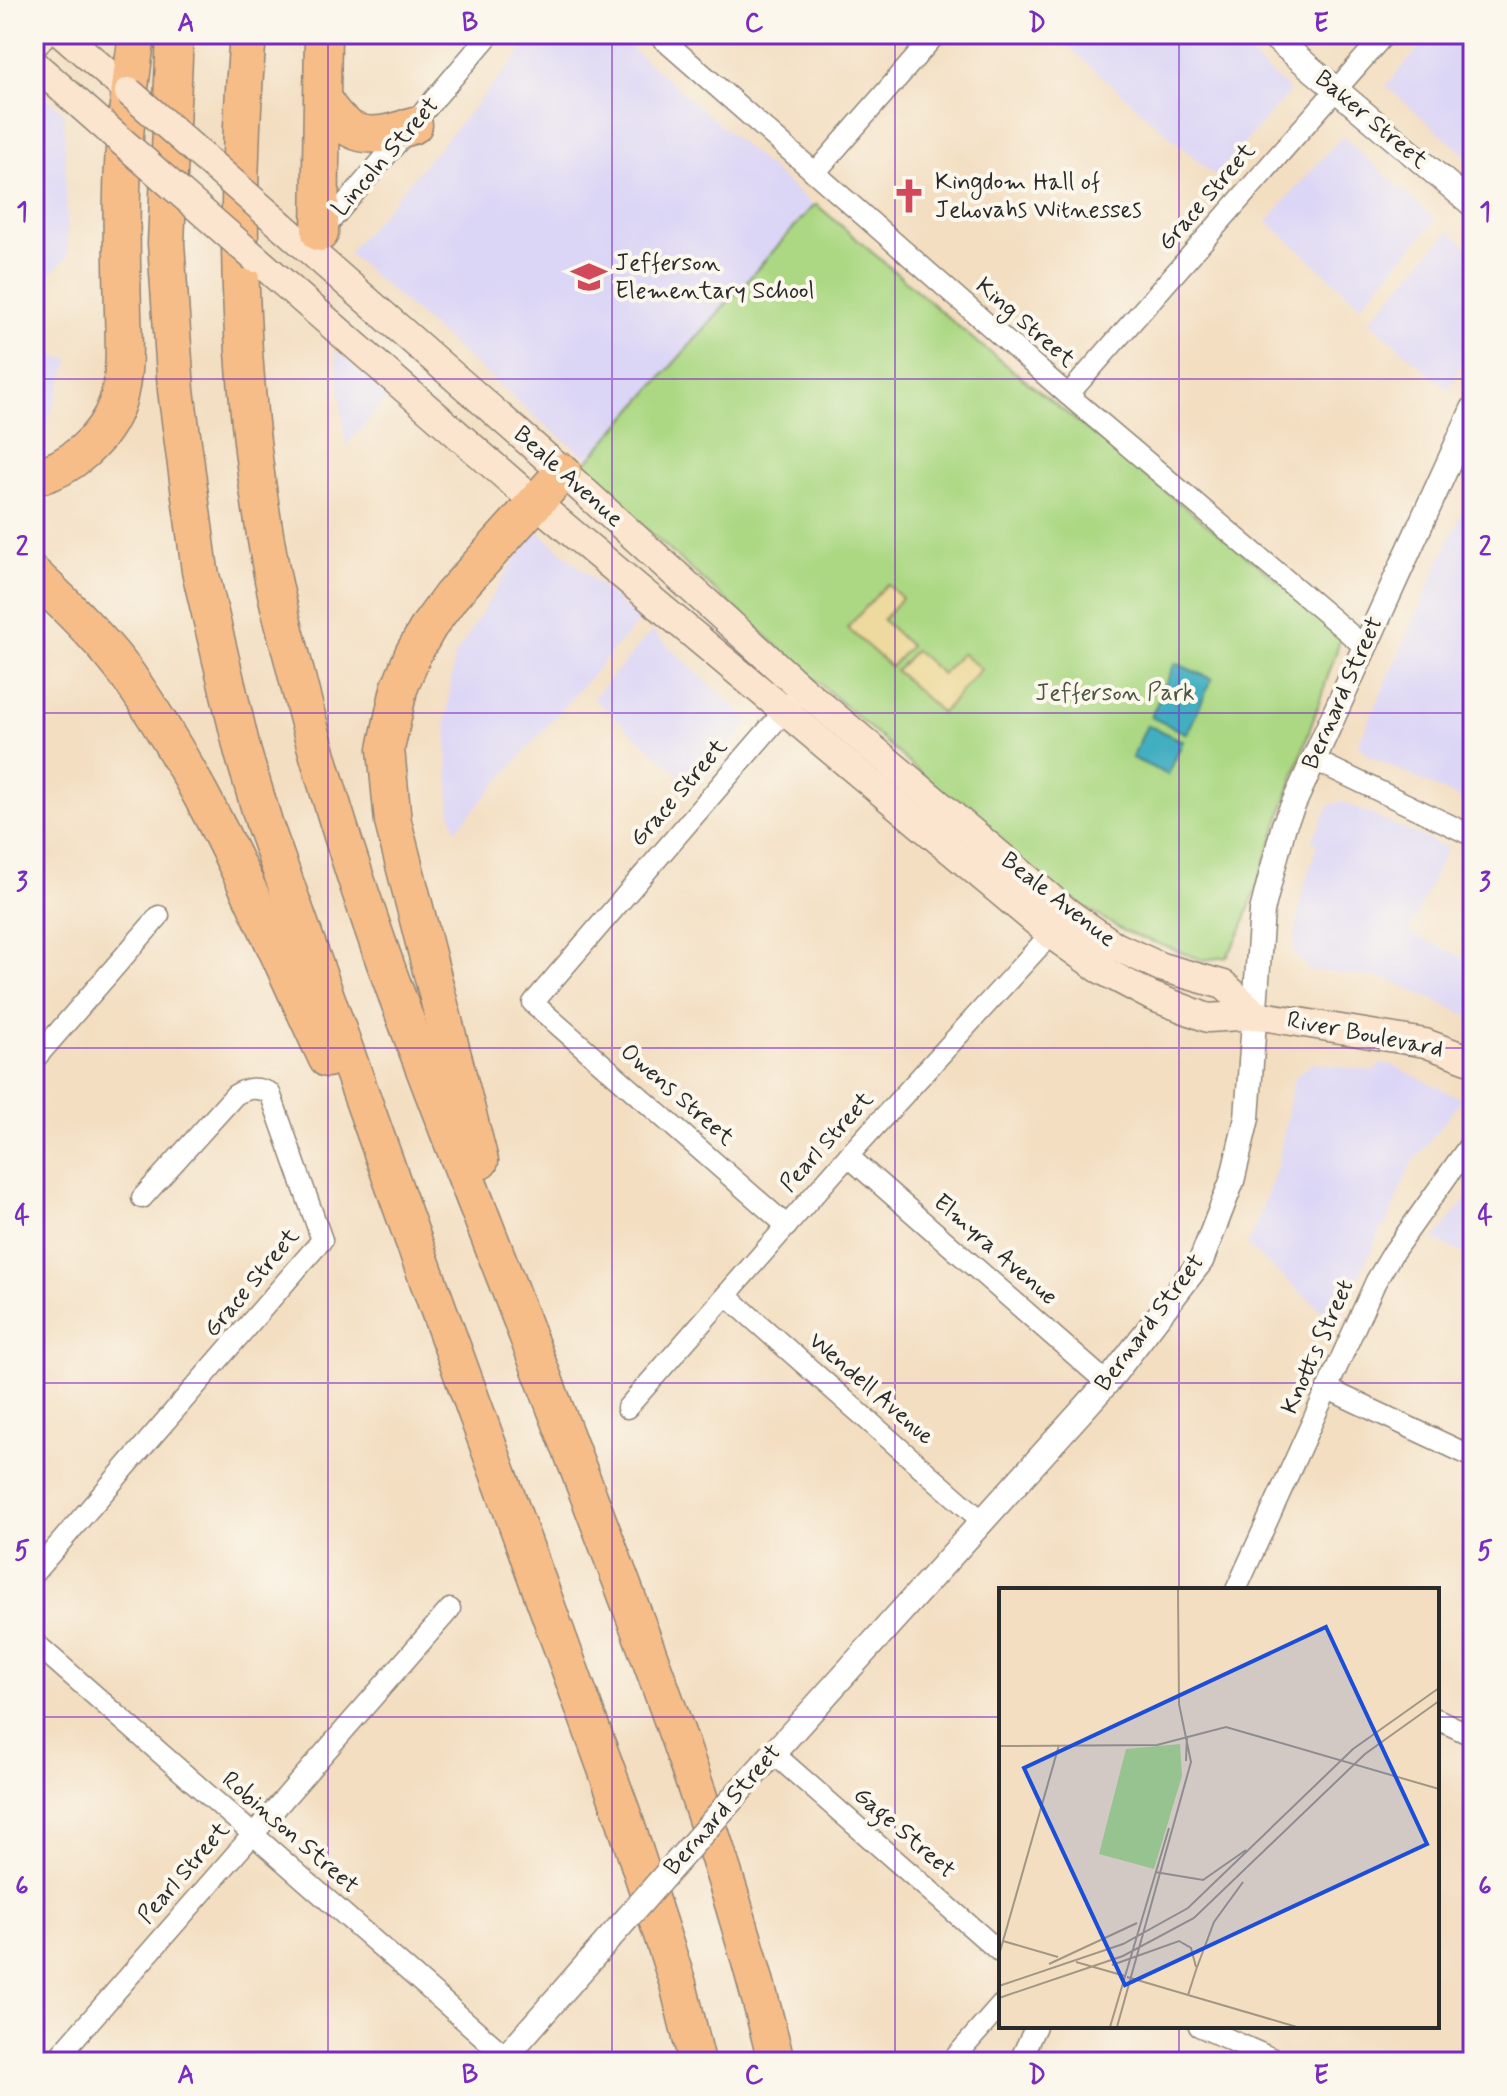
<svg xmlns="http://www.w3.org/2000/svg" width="1507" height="2096" font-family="Mynerve,sans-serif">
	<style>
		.built { fill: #dcd6f6 }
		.green { fill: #acd883; stroke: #6c8257; stroke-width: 2 }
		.sand { fill: #eeda9e; stroke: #8c8264; stroke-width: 2 }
		.water { fill: #43afc1; stroke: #376d76; stroke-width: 2 }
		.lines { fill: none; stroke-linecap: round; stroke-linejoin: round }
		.minor-casing { stroke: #8f8476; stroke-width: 23 }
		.tertiary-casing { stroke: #8f8476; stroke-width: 27 }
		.secondary-casing { stroke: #8f8476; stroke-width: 31 }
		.motorway-casing { stroke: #8f8476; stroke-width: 39 }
		.minor { stroke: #fff; stroke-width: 20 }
		.tertiary { stroke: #fff; stroke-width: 24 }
		.secondary { stroke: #fce5cf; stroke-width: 28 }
		.motorway { stroke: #f7bd88; stroke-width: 36 }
		.tertiary-bridge-casing { stroke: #8f8476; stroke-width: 27; stroke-linecap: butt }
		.secondary-bridge-casing { stroke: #8f8476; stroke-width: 31; stroke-linecap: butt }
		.tertiary-bridge { stroke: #fff; stroke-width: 24 }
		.secondary-bridge { stroke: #fce5cf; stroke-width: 28 }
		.grid { fill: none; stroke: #7b2cbf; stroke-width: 2; stroke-opacity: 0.55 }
		.labels { text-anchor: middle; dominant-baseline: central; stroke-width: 8; stroke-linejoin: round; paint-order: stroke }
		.street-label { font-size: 24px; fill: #2b2b2b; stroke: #fbf7ec }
		.poi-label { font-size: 24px; fill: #2b2b2b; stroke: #fbf7ec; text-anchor: start }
		.park-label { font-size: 24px; fill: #4b5641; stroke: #fbf7ec }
		.inset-road { fill: none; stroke: #a39685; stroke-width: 2 }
		.view { fill: #1d4ed8; fill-opacity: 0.15; stroke: #1d4ed8; stroke-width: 4 }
		.inset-edge { fill: none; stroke: #2b2b2b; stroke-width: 4 }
		.neatline { fill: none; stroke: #7b2cbf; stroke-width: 3 }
		.grid-label { font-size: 26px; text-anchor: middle; font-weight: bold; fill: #7b2cbf }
	</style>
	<rect width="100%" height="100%" fill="#fbf7ec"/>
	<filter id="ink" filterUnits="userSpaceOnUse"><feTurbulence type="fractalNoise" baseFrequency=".0125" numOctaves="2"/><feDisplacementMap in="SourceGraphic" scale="16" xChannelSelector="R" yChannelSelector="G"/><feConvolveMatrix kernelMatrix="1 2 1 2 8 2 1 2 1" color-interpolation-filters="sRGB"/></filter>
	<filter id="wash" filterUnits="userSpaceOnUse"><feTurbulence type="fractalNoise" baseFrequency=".006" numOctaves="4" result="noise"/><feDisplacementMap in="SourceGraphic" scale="32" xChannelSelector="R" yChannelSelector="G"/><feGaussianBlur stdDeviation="1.8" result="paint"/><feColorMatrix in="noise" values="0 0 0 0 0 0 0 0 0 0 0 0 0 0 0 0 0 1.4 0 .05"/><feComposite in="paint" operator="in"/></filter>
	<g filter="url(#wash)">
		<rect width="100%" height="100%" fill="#f3dec1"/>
		<g class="built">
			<path d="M537 34H615L815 207 594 463 540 421 348 253Z"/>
			<path d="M1054 34H1226L1290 91 1215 176Z"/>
			<path d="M1431 34H1473V162L1386 86Z"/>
			<path d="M39 91 64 113 68 257 34 290V97Z"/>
			<path d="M1342 136 1436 220 1361 305 1267 221Z"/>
			<path d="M1449 231 1473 252V338L1449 391 1369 321Z"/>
			<path d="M335 349 389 397 346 446 335 350Z"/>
			<path d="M34 353 70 359 47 424 34 425Z"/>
			<path d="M1473 488V773L1461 799 1369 756 1361 748 1359 742Z"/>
			<path d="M534 528 640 620 456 830 451 813 446 723 454 658Z"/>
			<path d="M652 631 751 722 694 787 593 698Z"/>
			<path d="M1340 801 1447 848 1409 932 1473 962V1018L1388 979 1308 970 1293 952 1301 897 1317 844 1312 841 1329 806Z"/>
			<path d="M1312 1063 1374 1071 1382 1063 1394 1066 1462 1099 1409 1168 1386 1226 1383 1225 1337 1324 1248 1246 1278 1165 1294 1078Z"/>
			<path d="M1473 1190V1258L1434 1240Z"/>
		</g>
		<path class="green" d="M817 205 973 339 1343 632 1242 929 1227 957 1202 960 1124 931 1043 882 585 475 589 470 584 465 813 206Z"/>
		<g class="sand">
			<path d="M887 584 902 598 883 620 910 646 891 667 847 628Z"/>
			<path d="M915 650 942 674 962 653 981 669 942 713 896 671Z"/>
		</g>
		<g class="water">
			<path d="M1175 663 1212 679 1187 734 1151 717Z"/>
			<path d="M1147 725 1183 741 1168 775 1132 758Z"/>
		</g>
	</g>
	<g filter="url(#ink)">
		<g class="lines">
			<g class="minor-casing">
				<g id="minor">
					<path d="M657 34 1068 395 1364 646"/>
					<path d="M815 173 936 34"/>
					<path d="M321 232 490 34"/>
					<path d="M1068 395 1385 34"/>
					<path d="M1312 759 1473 836"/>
					<path d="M34 1060 159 916"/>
					<path d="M848 1156 1107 1383"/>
					<path d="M787 1226 533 1003 792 702"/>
					<path d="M726 1295 982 1521"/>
					<path d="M1328 1389 1473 1457"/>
					<path d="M627 1408 848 1156 1058 926"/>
					<path d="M34 1573 322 1240 270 1093C256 1086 247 1088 235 1095L142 1198"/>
					<path d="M1236 1590 1376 1281 1394 1251 1473 1140"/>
					<path d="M34 1642 512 2062"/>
					<path d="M1437 1719 1473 1736"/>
					<path d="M773 1753 1001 1953"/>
					<path d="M1199 2026 1280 2062"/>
					<path d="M54 2062 450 1609"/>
					<path d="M951 2062 1001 2005"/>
					<path d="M1019 2062 1036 2026"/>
				</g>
			</g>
			<g class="tertiary-casing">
				<g id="tertiary">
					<path d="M1270 34 1473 205"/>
					<path d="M742 1788 1107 1383 1201 1261 1232 1181 1247 1118 1262 911 1284 825 1473 409"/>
					<path d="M501 2062 608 1940"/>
				</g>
			</g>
			<g class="secondary-casing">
				<g id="secondary">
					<path d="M63 34 129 92"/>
					<path d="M34 44 42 34"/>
					<path d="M34 64 101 123"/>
					<path d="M282 226 563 472 802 689 1067 912 1115 946 1161 967 1224 985 1256 1015"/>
					<path d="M255 258 535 502 1052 935 1100 969 1151 996 1208 1018 1256 1015 1425 1043 1473 1061"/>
				</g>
			</g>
			<g class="motorway-casing">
				<g id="motorway">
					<path d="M175 34 166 243 176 390 200 571 243 753 265 826 415 1245 624 1818 678 1984 697 2062"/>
					<path d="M248 34C233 210 238 389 270 563 275 595 284 626 292 657 336 840 402 1015 471 1190 519 1312 565 1435 612 1557 675 1723 735 1889 776 2062"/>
					<path d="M323 99C347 140 372 141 414 125"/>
					<path d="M320 233 323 34"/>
					<path d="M34 477C70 470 105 438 117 403 126 374 124 343 123 313 122 273 121 232 122 191 123 139 130 86 137 34"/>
					<path d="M34 575C65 604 104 642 129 677 211 794 266 930 327 1059"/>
					<path d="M480 1161 393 822 386 749 399 689 413 654 429 626 451 596 563 472"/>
				</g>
			</g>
			<use href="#minor" class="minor"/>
			<use href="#tertiary" class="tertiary"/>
			<use href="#secondary" class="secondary"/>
			<use href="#motorway" class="motorway"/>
			<g class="tertiary-bridge-casing">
				<path id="tertiary-bridge" d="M608 1940 742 1788"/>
			</g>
			<g class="secondary-bridge-casing">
				<g id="secondary-bridge">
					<path d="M129 92 282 226"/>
					<path d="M101 123 255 258"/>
				</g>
			</g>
			<use href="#tertiary-bridge" class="tertiary-bridge"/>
			<use href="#secondary-bridge" class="secondary-bridge"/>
		</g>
	</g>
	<path class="grid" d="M328 34V2062M612 34V2062M895 34V2062M1179 34V1590M34 379H1473M34 713H1473M34 1048H1473M34 1383H1473M34 1717H1001M1437 1717H1473M1179 2026V2062"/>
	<defs>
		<g id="church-bare" transform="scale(2.76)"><path d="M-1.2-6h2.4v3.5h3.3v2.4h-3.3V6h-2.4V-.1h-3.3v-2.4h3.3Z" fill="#d1495b" stroke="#fbf7ec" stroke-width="2.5" paint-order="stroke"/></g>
		<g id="school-bare" transform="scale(2.76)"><path d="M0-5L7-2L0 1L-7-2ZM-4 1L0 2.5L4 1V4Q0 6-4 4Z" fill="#d1495b" stroke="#fbf7ec" stroke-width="2.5" paint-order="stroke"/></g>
	</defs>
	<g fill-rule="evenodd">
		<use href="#church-bare" x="909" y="196"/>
		<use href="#school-bare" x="589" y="277"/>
	</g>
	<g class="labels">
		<g class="street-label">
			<text transform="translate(1371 120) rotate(40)">Baker Street</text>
			<text transform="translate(386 157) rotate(-49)">Lincoln Street</text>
			<text transform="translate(1207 197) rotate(-49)">Grace Street</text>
			<text transform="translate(1025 323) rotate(41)">King Street</text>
			<text transform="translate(568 477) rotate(42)">Beale Avenue</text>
			<text transform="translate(1343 693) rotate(-66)">Bernard Street</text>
			<text transform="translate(679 793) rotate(-49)">Grace Street</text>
			<text transform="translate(1058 900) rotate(38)">Beale Avenue</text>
			<text transform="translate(1365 1035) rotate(11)">River Boulevard</text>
			<text transform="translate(677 1095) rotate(41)">Owens Street</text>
			<text transform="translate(827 1142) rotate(-48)">Pearl Street</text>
			<text transform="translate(995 1250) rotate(41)">Elmyra Avenue</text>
			<text transform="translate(252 1283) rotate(-50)">Grace Street</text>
			<text transform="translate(1150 1323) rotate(-53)">Bernard Street</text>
			<text transform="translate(1318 1347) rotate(-66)">Knotts Street</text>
			<text transform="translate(871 1389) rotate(41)">Wendell Avenue</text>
			<text transform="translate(723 1810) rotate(-49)">Bernard Street</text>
			<text transform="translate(290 1833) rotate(41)">Robinson Street</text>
			<text transform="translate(904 1833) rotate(41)">Gage Street</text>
			<text transform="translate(184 1873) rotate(-49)">Pearl Street</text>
		</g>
		<g class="poi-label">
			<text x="935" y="182">Kingdom Hall of<tspan x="935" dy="28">Jehovahs Witnesses</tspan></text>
			<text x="615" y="263">Jefferson<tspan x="615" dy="28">Elementary School</tspan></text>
		</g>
		<g class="park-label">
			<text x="1115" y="693">Jefferson Park</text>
		</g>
	</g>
	<g transform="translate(999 1588)">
		<rect width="440" height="440" fill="#f3dec1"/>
		<path d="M181 156 183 188 155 281 100 266 127 161Z" fill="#acd883"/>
		<path class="inset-road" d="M0 158 158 157 227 139 440 201M187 173 188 148M156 284 204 292 247 262M4 353 59 369M0 367 60 157M77 374 126 388M50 376 138 335M113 377 180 353 192 360 197 379M197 382 215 334 244 294M128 389 189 407 197 382M0 398 124 356 189 320 354 161 440 100M189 407 298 439M0 410 124 368 195 330 366 166 440 113M111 439 170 240M118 439 192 174 180 116 179 1"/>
		<path class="view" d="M327 39 428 256 126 397 25 180Z"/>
		<rect width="440" height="440" class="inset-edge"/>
	</g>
	<rect width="1507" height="2096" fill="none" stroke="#fbf7ec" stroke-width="88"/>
	<rect x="44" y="44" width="1419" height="2008" class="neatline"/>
	<g class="grid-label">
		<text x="186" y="31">A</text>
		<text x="470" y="31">B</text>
		<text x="754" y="31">C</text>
		<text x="1037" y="31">D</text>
		<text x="1321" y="31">E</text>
		<text x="22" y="220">1</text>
		<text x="1485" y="220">1</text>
		<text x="22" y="555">2</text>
		<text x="1485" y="555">2</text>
		<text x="22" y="890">3</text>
		<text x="1485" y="890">3</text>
		<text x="22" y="1224">4</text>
		<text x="1485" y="1224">4</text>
		<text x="22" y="1559">5</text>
		<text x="1485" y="1559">5</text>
		<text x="22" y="1894">6</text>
		<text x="1485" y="1894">6</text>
		<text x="186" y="2083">A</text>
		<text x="470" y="2083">B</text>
		<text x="754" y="2083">C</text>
		<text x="1037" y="2083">D</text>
		<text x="1321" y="2083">E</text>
	</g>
</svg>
